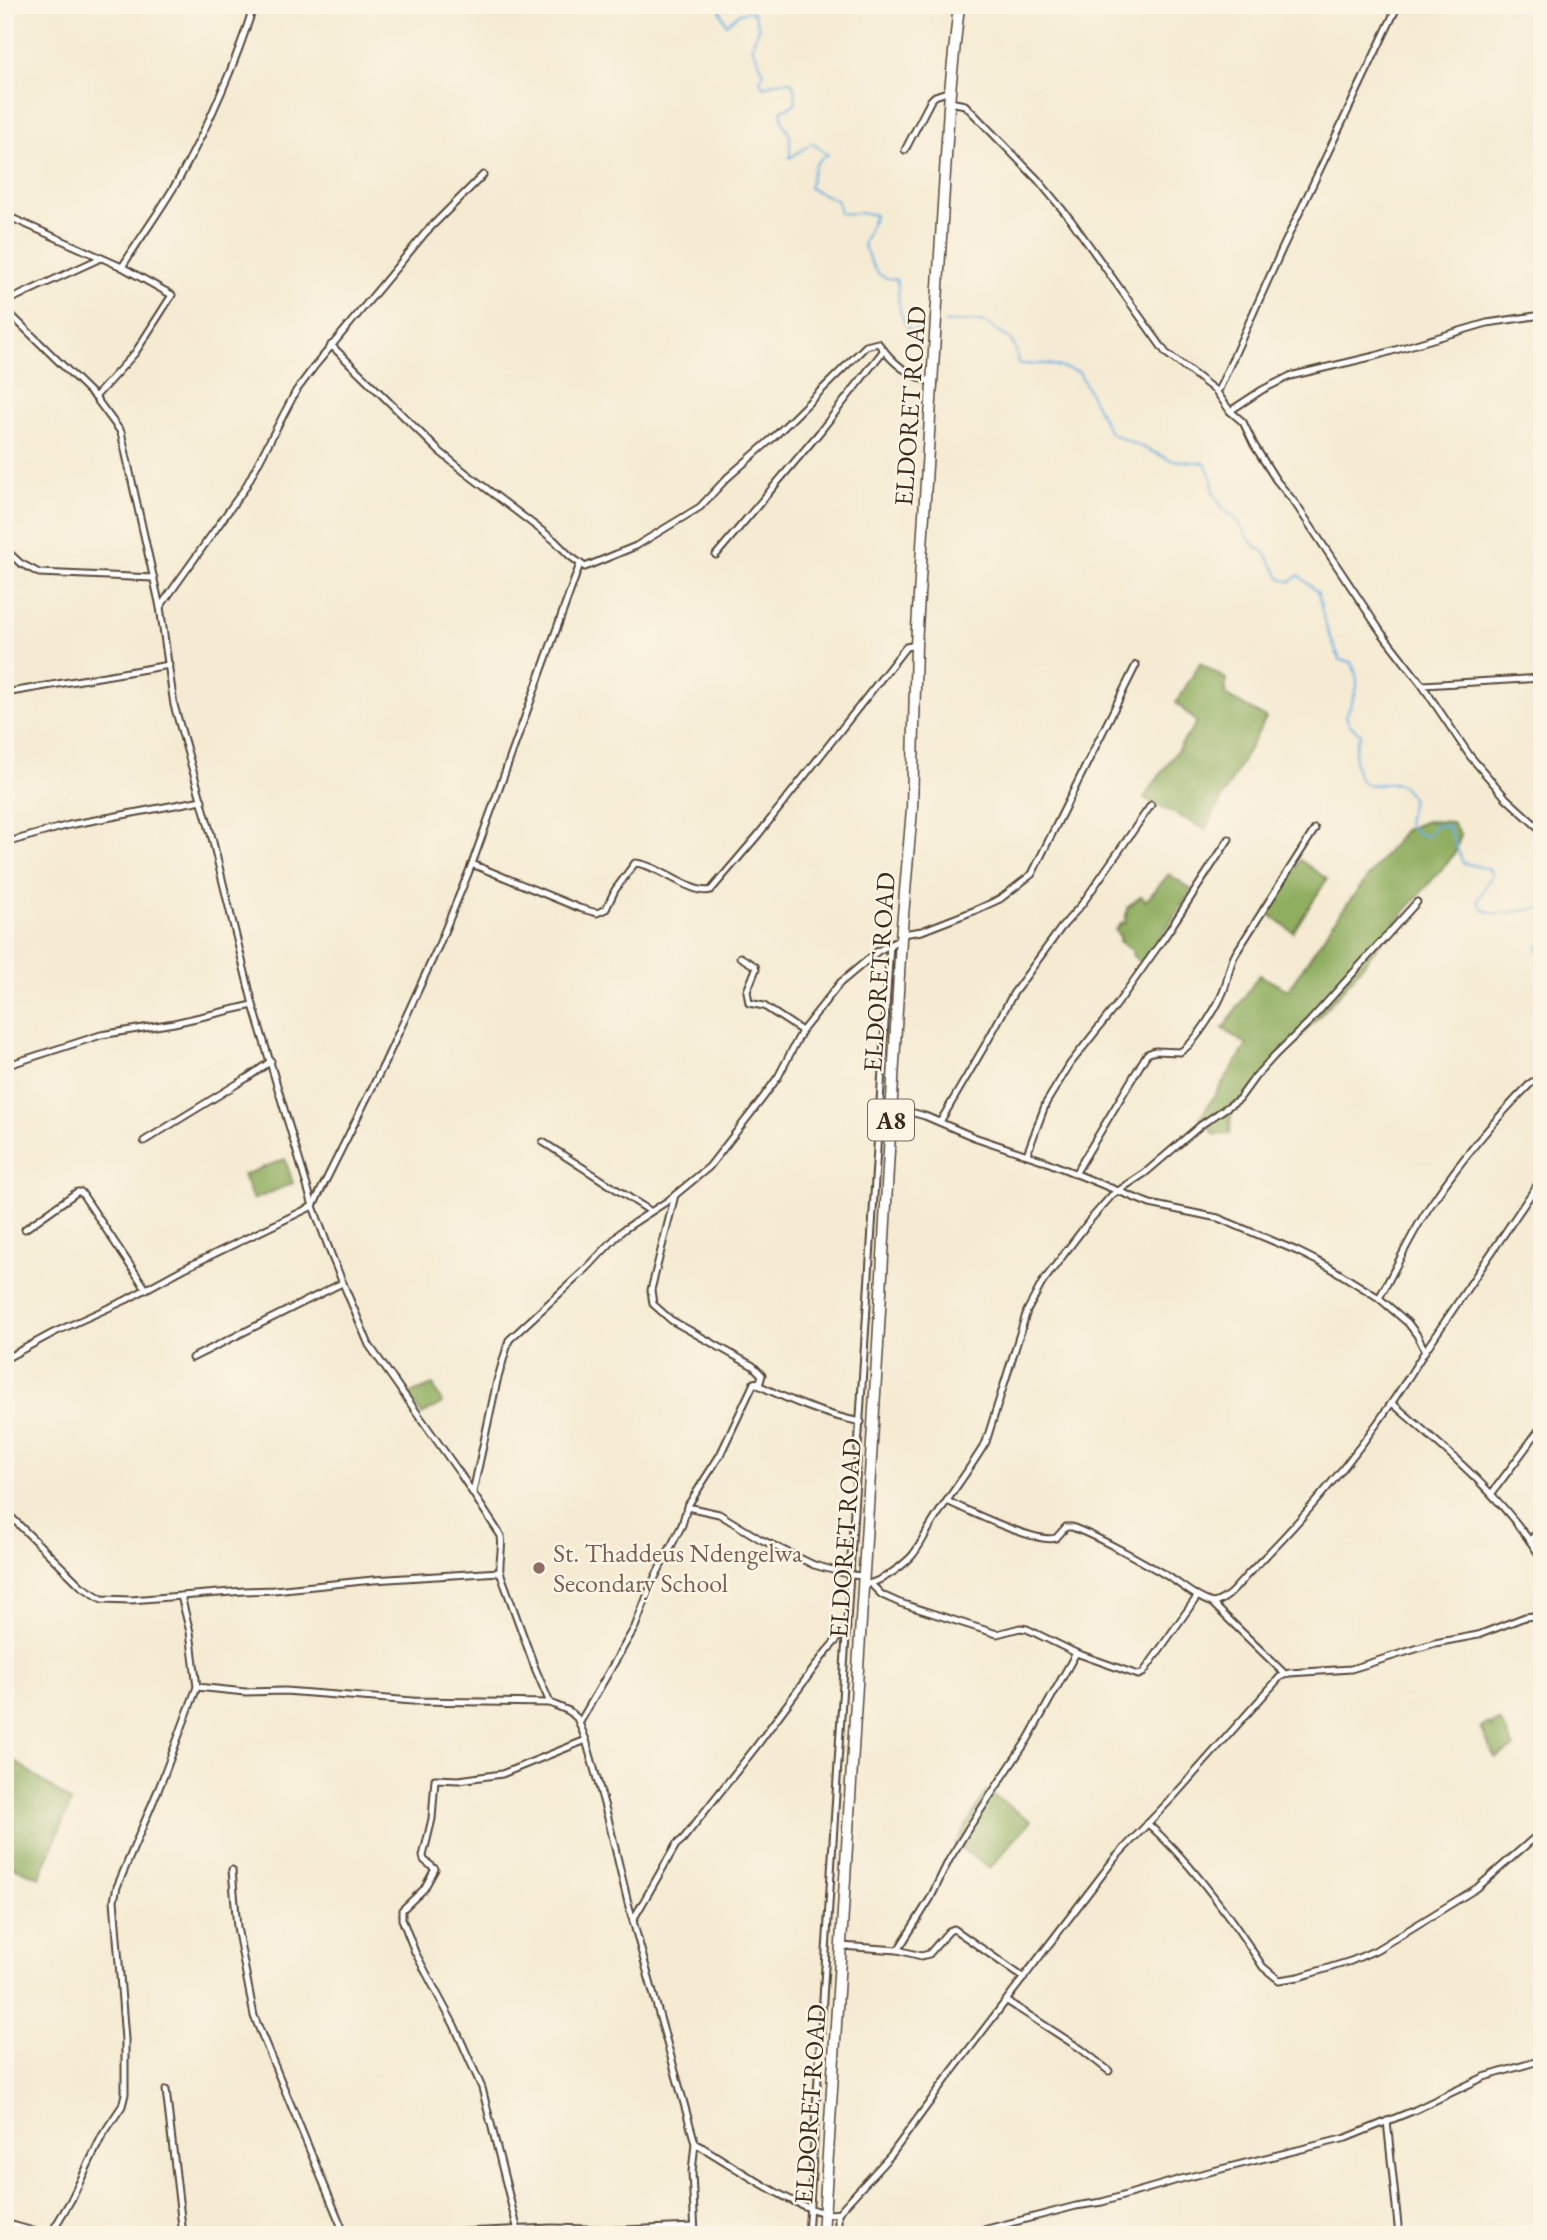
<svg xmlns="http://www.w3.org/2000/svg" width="1547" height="2240" font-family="'EB Garamond',serif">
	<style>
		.forest { fill: #90ae61; stroke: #666c40; stroke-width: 2 }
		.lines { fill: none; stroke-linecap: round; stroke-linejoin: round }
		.stream { stroke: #6eb0e2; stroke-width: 2 }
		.street-casing { stroke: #574739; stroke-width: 9 }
		.highway-casing { stroke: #574739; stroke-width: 13 }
		.street { stroke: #fff; stroke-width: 5 }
		.highway { stroke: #fff; stroke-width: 10 }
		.education-dot { fill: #8d6e63; stroke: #fcf5e5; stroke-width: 2.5 }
		.labels { text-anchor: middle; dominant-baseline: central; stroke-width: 5; stroke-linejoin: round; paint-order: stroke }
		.shield { fill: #fcf5e5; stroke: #75675a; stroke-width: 2 }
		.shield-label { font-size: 24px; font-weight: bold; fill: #3b2a1e }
		.street-label { font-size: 26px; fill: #3b2a1e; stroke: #fcf5e5 }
		.education-label { font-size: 26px; fill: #785e54; stroke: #fcf5e5; text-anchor: start }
	</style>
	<rect width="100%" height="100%" fill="#fcf5e5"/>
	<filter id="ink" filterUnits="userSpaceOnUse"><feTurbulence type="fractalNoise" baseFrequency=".0143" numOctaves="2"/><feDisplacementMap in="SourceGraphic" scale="14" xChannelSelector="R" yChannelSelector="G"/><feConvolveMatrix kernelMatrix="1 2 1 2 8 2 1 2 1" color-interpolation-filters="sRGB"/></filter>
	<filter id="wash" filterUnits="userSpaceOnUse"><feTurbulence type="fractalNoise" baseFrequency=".00686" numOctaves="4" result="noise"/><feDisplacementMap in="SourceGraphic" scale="28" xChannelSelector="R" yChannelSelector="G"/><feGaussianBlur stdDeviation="1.57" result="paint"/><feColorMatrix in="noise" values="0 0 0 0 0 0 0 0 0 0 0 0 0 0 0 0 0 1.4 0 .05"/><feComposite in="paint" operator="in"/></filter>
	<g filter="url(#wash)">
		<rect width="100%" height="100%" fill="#f5ebd3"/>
		<g class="forest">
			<path d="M1200 663 1226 679 1225 695 1266 718 1205 829 1144 798 1197 722 1176 703Z"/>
			<path d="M1426 821 1452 822 1461 835 1454 855 1410 905 1342 991 1231 1113 1230 1134 1215 1135 1200 1118 1247 1045 1223 1029 1259 975 1288 990 1333 923 1404 830Z"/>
			<path d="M1300 860 1327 879 1293 932 1266 912Z"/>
			<path d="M1169 874 1192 890 1148 956 1140 963 1132 955 1133 951 1119 941 1120 937 1115 930 1122 922 1125 924 1127 908 1141 896 1146 901Z"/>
			<path d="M285 1159 293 1183 253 1200 243 1175Z"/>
			<path d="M433 1385 442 1403 422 1415 407 1395Z"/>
			<path d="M1500 1721 1514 1747 1495 1758 1481 1728 1489 1723 1492 1727 1493 1723Z"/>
			<path d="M15 1761 71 1802 40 1877 5 1864V1771Z"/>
			<path d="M987 1791 1031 1821 990 1868 955 1845Z"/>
		</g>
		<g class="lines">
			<g class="stream">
				<path d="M718 5 726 24 740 13 752 11 759 27 752 46 764 72 760 80 763 87 776 82 791 81 795 91 796 103 781 111 783 122 790 136V158L812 143 828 155C812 160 813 174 809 188L837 200 840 213C853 215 862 211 875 215L863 244C871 261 874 280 896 279 900 288 897 295 899 304 900 315 904 323 911 332L929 321"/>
				<path d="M944 323 974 321 986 323 1010 339 1016 349 1018 364H1048L1079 372 1110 433 1171 460 1205 463 1212 479 1214 494 1222 507 1236 519 1252 543 1266 554 1281 579 1291 582 1299 575 1318 593 1325 624 1340 660 1351 662C1363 684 1355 694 1346 716L1349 724 1361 734C1355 743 1354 751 1355 761 1359 802 1385 776 1401 785 1406 788 1409 794 1412 798L1407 824 1418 834 1429 836 1434 825 1448 826 1463 863 1489 869 1492 874 1478 900C1480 904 1480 908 1484 910 1494 917 1530 910 1542 907"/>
				<path d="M1542 944 1537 949 1542 956"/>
			</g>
		</g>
	</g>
	<g filter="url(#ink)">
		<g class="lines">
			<g class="street-casing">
				<g id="street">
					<path d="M950 102 965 105 1038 180 1071 220 1166 353 1216 391 1230 411 1243 422 1254 445 1276 480 1295 503 1381 632 1422 685 1470 756 1506 798 1542 831"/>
					<path d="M905 150 931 100 935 96 950 91"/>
					<path d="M5 215 122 267 172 295 135 353 95 397"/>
					<path d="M122 267C141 237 162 208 180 177 210 122 235 65 254 5"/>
					<path d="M5 302 101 258"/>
					<path d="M5 309 95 397 121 432 160 607 174 705 211 834 253 1005 313 1206 332 1257 369 1345 461 1475 501 1536C503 1548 499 1559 500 1572L373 1580 274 1590 244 1591 131 1600 102 1599 81 1586 5 1511"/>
					<path d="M331 345 439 451 466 473 554 540 570 556 585 567 636 546 700 507 727 478 775 436 866 346 878 343C895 366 907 374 934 383"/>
					<path d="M1216 391 1219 389 1283 247 1398 5"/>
					<path d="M1230 411 1262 390 1290 376 1375 356 1487 323 1542 315"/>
					<path d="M5 549 20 563 39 573 154 578"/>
					<path d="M716 555 819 433 884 350"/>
					<path d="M160 607 245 488 296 391 314 367 426 232 483 175"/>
					<path d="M1423 685 1542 678"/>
					<path d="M5 693 169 665"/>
					<path d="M5 843 69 825 202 800"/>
					<path d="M472 864 579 908 597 913 606 909 615 890 635 863C657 864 693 896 711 890L758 835 906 647 916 645"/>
					<path d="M902 934 922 931 976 910 1000 899 1032 874 1136 665"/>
					<path d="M740 957 755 966 756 969 747 991 749 1003 764 1006 802 1031"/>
					<path d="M5 1066 101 1035 174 1023 253 1005"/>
					<path d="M892 1107 925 1116 974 1137 1042 1160 1150 1204 1218 1218 1297 1251 1329 1267 1379 1298 1408 1323 1417 1335 1425 1351C1376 1432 1319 1503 1252 1570 1240 1581 1229 1601 1212 1603"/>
					<path d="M940 1122 987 1042 1013 994 1061 928 1082 904 1151 805"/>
					<path d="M144 1141 250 1076 271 1061"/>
					<path d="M543 1142 650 1211"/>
					<path d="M1027 1154 1046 1103 1070 1064 1115 1007 1164 938 1229 839"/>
					<path d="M1075 1174 1147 1054 1155 1051 1180 1052C1196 1043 1221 1002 1226 984 1229 972 1230 963 1236 953L1315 829"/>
					<path d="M675 1195 651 1290 653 1304 671 1320 753 1366 762 1375 760 1382 754 1383 720 1455 687 1507"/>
					<path d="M25 1229 77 1192H81L146 1289"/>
					<path d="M1379 1298C1397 1267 1411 1233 1432 1203 1461 1160 1495 1119 1532 1082"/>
					<path d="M1425 1351 1542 1178"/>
					<path d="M192 1358 342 1283"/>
					<path d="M5 1359 53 1333 126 1300 183 1269 313 1206 385 1062 438 947 472 864 580 564"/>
					<path d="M754 1383C791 1401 821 1414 861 1422"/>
					<path d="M1392 1403C1448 1451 1503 1497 1542 1559"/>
					<path d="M473 1492 497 1381 509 1340 586 1269 623 1230 669 1200 709 1167 762 1099 778 1077 802 1031 840 983 878 951 901 939"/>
					<path d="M1492 1493 1542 1426"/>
					<path d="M947 1501C969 1511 1036 1544 1056 1538L1066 1527H1072C1105 1540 1138 1559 1169 1577 1183 1586 1196 1598 1212 1603L1285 1674"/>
					<path d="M1530 1540 1542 1528"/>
					<path d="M500 1572 535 1668 550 1703 569 1711 577 1718 586 1740 608 1818 628 1903 695 2143 692 2172 695 2235"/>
					<path d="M871 1584 882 1595 900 1603 997 1634 1020 1628 1027 1629 1076 1653"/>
					<path d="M863 1585C879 1583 899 1569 910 1558 919 1549 924 1536 931 1525 948 1497 969 1471 986 1442L1027 1311 1042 1283 1090 1220 1112 1195 1145 1173 1201 1125 1239 1099 1255 1077 1275 1055 1309 1022 1417 902"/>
					<path d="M197 1687 245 1692 285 1691 413 1701 550 1703"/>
					<path d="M580 1722 635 1627 652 1583 682 1525 687 1507 719 1514 760 1539 814 1565 851 1575 864 1576"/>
					<path d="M1147 1823C1190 1861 1232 1919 1263 1967L1279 1980 1299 1977 1351 1961 1376 1950 1477 1888 1542 1831"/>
					<path d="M232 1870 237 1927 254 2016 345 2235"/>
					<path d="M633 1920 676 1845 683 1839 755 1748 826 1652 847 1628"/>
					<path d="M841 1946 898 1950 921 1956 929 1954 949 1931 954 1929 1024 1978"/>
					<path d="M898 1950 930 1899 949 1860 968 1829 1028 1739 1076 1653 1138 1675 1143 1673 1197 1597"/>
					<path d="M1007 2001 1081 2049 1109 2071"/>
					<path d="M166 2090 183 2235"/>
					<path d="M1387 2121 1399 2235"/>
					<path d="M695 2143C723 2159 811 2221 838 2213L891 2155 953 2070 1115 1858 1174 1796 1280 1677 1289 1673 1351 1669 1435 1643 1478 1635 1525 1617 1542 1615"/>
					<path d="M5 2223 47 2235"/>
					<path d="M518 2231 482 2088 454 2025 415 1952 402 1919V1910L424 1889 435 1869 424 1860 423 1856 432 1819 435 1779 459 1780 502 1774 586 1740"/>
					<path d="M50 2235 71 2200 102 2136 122 2106 125 2094V2039L114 1900 117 1887 161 1783 197 1687 190 1632 181 1596"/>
					<path d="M398 2235 552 2228 623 2230 694 2227"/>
					<path d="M808 2235 890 944"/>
					<path d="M838 2235V2213"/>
					<path d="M964 2235 1076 2206 1102 2202 1181 2179 1346 2138 1415 2110 1484 2077 1542 2060"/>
				</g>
			</g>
			<g class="highway-casing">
				<path id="highway" d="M823 2235 878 1345 901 939 912 809 916 645 950 91 959 5"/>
			</g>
			<use href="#street" class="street"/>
			<use href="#highway" class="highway"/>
		</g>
	</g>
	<circle class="education-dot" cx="539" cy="1568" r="7"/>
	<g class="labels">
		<rect class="shield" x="868" y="1099.5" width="46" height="41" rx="5"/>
		<g class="shield-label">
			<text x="891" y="1120">A8</text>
		</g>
		<g class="street-label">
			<text transform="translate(910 406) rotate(-86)">ELDORET ROAD</text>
			<text transform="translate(879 972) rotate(-86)">ELDORET ROAD</text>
			<text transform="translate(845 1538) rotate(-86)">ELDORET ROAD</text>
			<text transform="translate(810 2104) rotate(-86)">ELDORET ROAD</text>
		</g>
		<g class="education-label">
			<text x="553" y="1553">St. Thaddeus Ndengelwa<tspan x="553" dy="30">Secondary School</tspan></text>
		</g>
	</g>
	<rect width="1547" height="2240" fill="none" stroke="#fcf5e5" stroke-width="28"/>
</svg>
